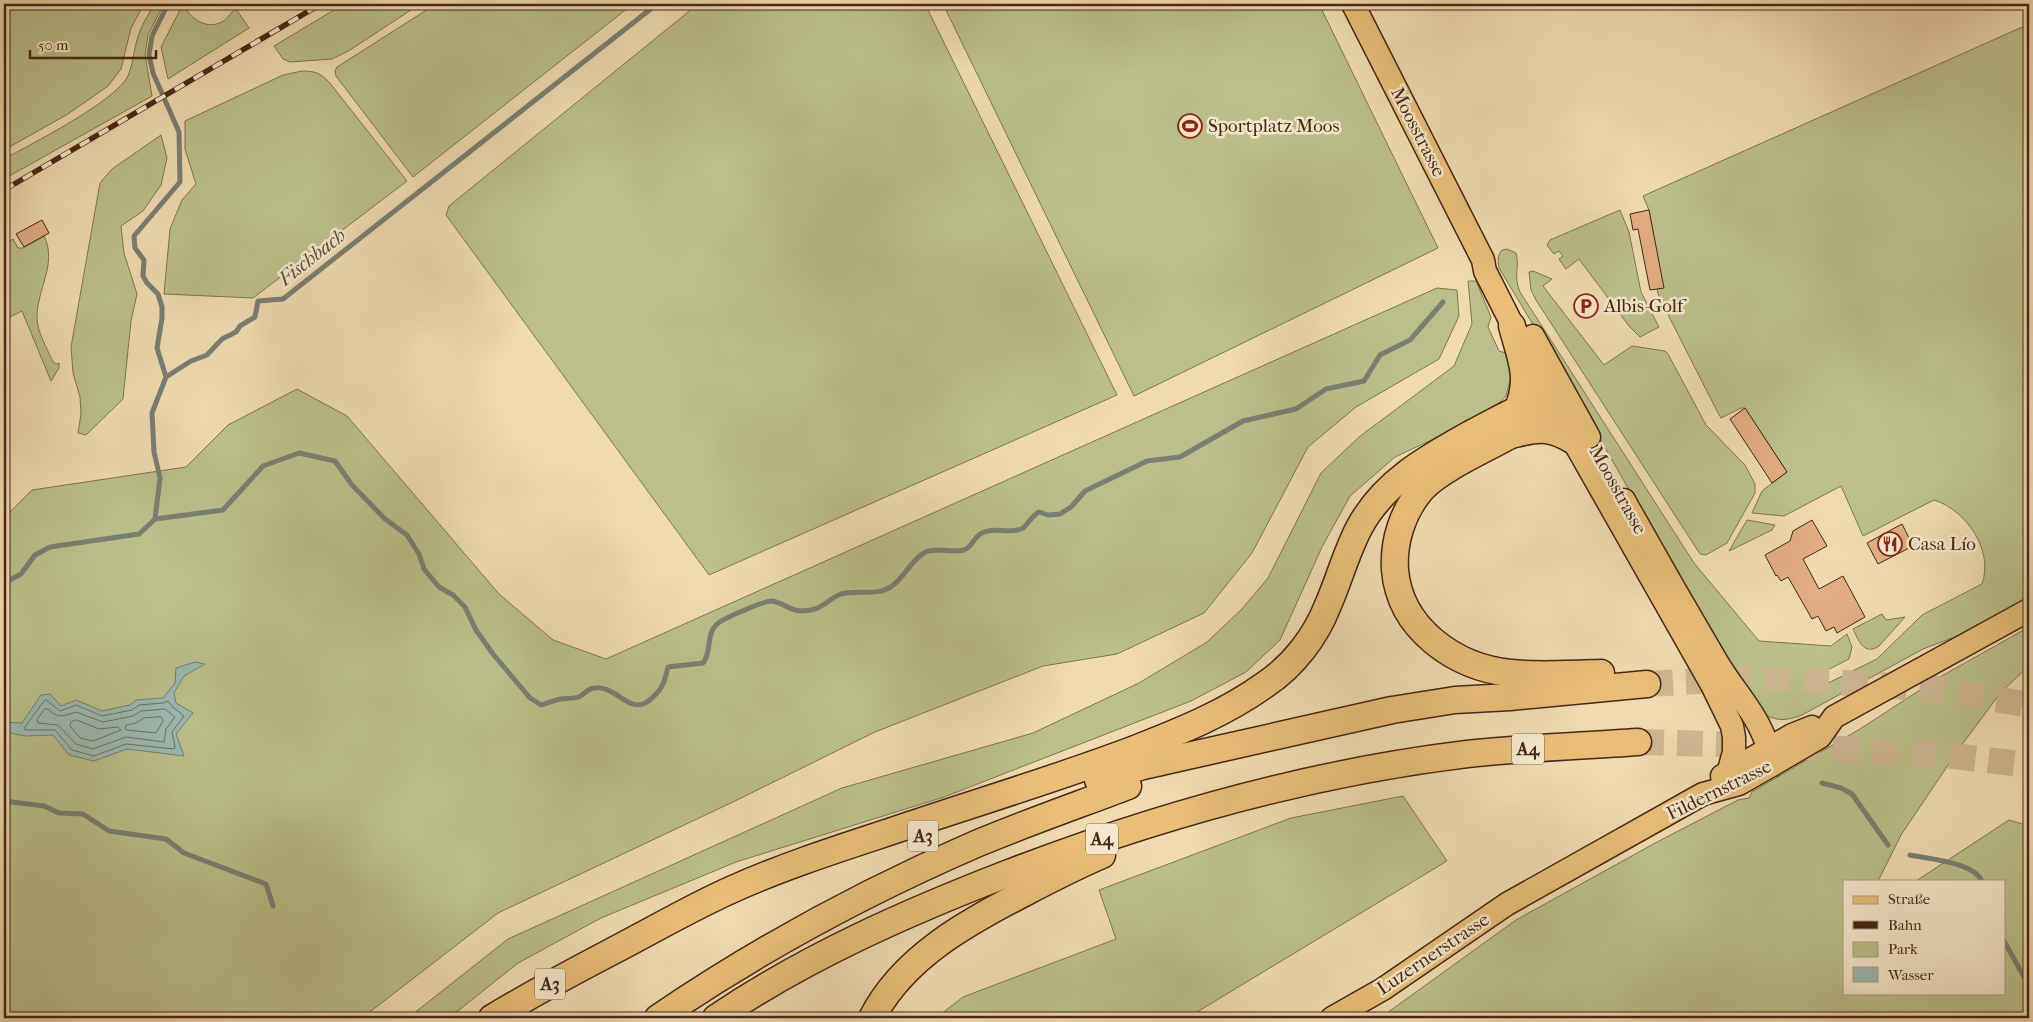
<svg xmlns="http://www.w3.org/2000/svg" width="2033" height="1022" font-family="'IM FELL French Canon',serif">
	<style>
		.green { fill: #bbc08a; stroke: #817350 }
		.water { fill: #9bbab1; stroke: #797f73 }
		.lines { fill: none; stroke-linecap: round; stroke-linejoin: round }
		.shore { stroke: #717064; stroke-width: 1 }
		.stream { stroke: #797f73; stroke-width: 5 }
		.building { fill: #e2ae83; stroke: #472616 }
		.highway-tunnel { stroke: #ceb792; stroke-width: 26; stroke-dasharray: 26 13; stroke-linecap: butt }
		.major-casing { stroke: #472616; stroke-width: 25 }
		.highway-casing { stroke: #472616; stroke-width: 29 }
		.major { stroke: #e8be78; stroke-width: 22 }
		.highway { stroke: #e8be78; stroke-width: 26 }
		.rail-casing { stroke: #472616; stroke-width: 5.5 }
		.rail { stroke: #f5e8cc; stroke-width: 4; stroke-dasharray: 11; stroke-linecap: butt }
		.labels { text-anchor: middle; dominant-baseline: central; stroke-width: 5; stroke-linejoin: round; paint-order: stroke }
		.shield { fill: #f5e8cc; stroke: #7b604d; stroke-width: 1 }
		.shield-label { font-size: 18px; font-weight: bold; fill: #472616 }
		.poi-label { font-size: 19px; fill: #472616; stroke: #f5e8cc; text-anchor: start }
		.street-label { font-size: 19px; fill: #472616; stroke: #f5e8cc }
		.water-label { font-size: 20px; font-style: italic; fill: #5c4b3d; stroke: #f5e8cc }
	</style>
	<rect width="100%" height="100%" fill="#f0dbb1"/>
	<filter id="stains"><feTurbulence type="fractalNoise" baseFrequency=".004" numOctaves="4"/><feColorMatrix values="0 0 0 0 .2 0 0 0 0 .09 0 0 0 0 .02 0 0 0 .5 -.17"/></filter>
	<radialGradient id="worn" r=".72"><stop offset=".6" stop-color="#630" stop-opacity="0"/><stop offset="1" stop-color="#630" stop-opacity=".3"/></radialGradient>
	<g class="green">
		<path d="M5 4H144L131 28 121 69 108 86 68 114 4 150Z"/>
		<path d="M154 4H164L148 35 145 55 152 96 4 179V159C31 144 115 102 128 76 134 62 134 45 140 31 143 22 150 13 154 4Z"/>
		<path d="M183 4C190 19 208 32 225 20 229 16 232 11 236 9L249 28 168 79 161 47Z"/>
		<path d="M344 4H420L350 50 332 59 290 62 283 59 274 46Z"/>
		<path d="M436 4H633L413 177 336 76 335 71 337 67Z"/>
		<path d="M698 4H925L1117 395 709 575 446 215 449 206Z"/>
		<path d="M943 4H1319L1438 248 1134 396Z"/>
		<path d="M2029 24V602L1986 625 1923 649 1802 715C1765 730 1756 705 1737 679L1567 381 1499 268C1498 260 1497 256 1502 250L1507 249 1516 253C1520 267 1513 276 1520 292L1694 563 1759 641 1831 646 1847 634 1852 647 1849 659 1814 677 1818 688 1877 659 1922 615 1982 584C1994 550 1966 510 1934 500L1863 536 1841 486 1784 516 1752 513 1762 491 1787 472 1745 408H1741L1721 418 1717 411 1659 297 1657 289 1663 287 1649 210 1643 196Z"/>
		<path d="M302 71C315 71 320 73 329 82L407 181 253 298 164 294 170 229 182 200 196 184 185 149V121L283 75Z"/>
		<path d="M161 135 167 158 161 185 143 211 121 226 124 253 137 294 131 321 123 399 86 435 78 433 81 414 80 397 73 373 71 347 100 183 112 169Z"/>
		<path d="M1620 210 1629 232 1641 292 1659 327 1640 337 1629 326 1579 259 1566 269 1559 259 1563 256 1559 251 1554 254 1547 245 1550 240Z"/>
		<path d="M44 236C58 264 36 290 37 319 38 334 47 348 53 362L56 364 59 363V368L51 381 22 311 4 320V245L13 239 18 248H23Z"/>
		<path d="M1533 271 1552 279 1543 286 1604 365 1632 346 1665 351 1668 354 1706 425 1745 465 1755 484V493L1727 543 1706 555 1700 554 1536 300 1531 290 1529 272Z"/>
		<path d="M1468 281H1476L1491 317 1488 327 1499 351 1509 354 1511 377 1506 396 1489 413 1395 457 1350 496 1322 547 1280 640 1246 672 1191 701 944 797 736 862 601 918 518 963 449 1018H408L508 939 842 788 1033 733 1139 683 1207 642 1242 609 1268 578 1321 473 1359 437 1454 366 1472 324Z"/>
		<path d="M1437 288 1457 290 1459 316 1439 359 1356 407 1308 447 1252 553 1204 613 1117 654 1043 666 875 732 735 801 498 913 362 1018H4V518L32 490 186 467 228 425 297 389 347 416 499 594 553 640 606 659Z"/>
		<path d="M1747 520 1775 525 1772 530 1729 551Z"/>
		<path d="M1882 614 1886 620 1905 617 1879 646C1864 656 1859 641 1853 629Z"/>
		<path d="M2029 627V666L2001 692 1961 746 1901 835 1878 881H1844V993H2004V881H1916L2009 820 2029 826V1018H1380L1516 920 1657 842 1738 800 1749 798 1752 792 1860 729 1940 677Z"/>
		<path d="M1403 796 1447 861 1187 1018H936L963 997 1116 939 1099 890 1291 818Z"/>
	</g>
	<path class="water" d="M195 662 205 664 184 676 174 693 176 703 193 713 176 734 184 756 127 749 94 761 69 755 53 735 26 736 4 732V722L22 723 41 695 50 694 61 706 76 700 102 711 130 705 136 700 163 698 175 683 176 668Z"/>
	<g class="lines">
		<g class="shore">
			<path d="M46 700 60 711 76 705 102 716 132 710 139 705 163 703 168 701 173 707 184 716 172 732 175 747 174 749 126 744 94 756 72 750 55 730H25V727L44 701Z"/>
			<path d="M45 709H48C58 719 64 716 76 712L103 722 133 716 141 711 165 709 175 717 166 729 164 742 126 737 93 749 76 744 58 725 38 723 37 720Z"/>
			<path d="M161 717 163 721 156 733 127 730 125 728 126 725 136 723 144 718Z"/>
			<path d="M77 720 99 729 118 727 121 730 93 741 80 738 70 726 71 722Z"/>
		</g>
		<g class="stream">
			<path d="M166 377 157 348 162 318V307L158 294 147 283 143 276 144 260 135 248 134 236 180 182 179 132 153 73 149 55 152 36 168 4"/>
			<path d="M155 519 223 510 263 466 299 453 335 461 352 485 385 519 407 535 419 554 424 569 439 587 453 595 465 607 476 630 493 654 530 698 541 705C547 703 553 701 560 699 565 698 573 699 579 697 585 694 588 688 595 688 618 685 631 720 653 697 663 688 665 680 668 667L703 663C712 652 706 635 716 625 721 619 764 601 772 601 786 603 790 614 811 610 823 608 830 598 841 594 858 589 877 597 892 586 905 577 912 558 926 552 938 547 952 553 964 550 972 547 973 539 980 534 992 526 1008 534 1021 529 1027 527 1030 517 1039 512L1048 515 1060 514 1071 507 1085 491 1147 461 1180 457 1243 421 1296 409 1326 389 1364 381 1380 355 1410 340 1443 302"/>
			<path d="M4 583 21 574 35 555 50 547 139 534 155 519 160 478 154 452 152 413 166 377 191 361 207 355 222 339 236 332 240 326 255 317 258 301 283 299 657 4"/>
			<path d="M1822 783 1841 788 1852 794 1888 845"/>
			<path d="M4 801 44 806 59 813 83 814 109 831 166 839 184 853 266 884 273 906"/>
			<path d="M1910 855C1929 859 1973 862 1982 881"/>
			<path d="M2004 941 2029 986"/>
		</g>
	</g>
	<g class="building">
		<path d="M1649 210 1664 288 1650 290 1638 229 1633 230 1630 214Z"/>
		<path d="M42 220 49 233 24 247 16 234Z"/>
		<path d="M1745 408 1787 472 1772 483 1730 419Z"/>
		<path d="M1812 520 1827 546 1803 559 1819 589 1843 576 1865 617 1837 633 1834 627 1826 631 1818 616 1812 619 1788 577 1781 581 1777 575 1776 576 1765 555 1790 541 1793 531Z"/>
		<path d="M1902 524 1913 546 1878 564 1867 543Z"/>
	</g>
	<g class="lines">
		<g class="highway-tunnel">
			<path d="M1647 684 1736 679 1802 680 1938 689 2029 705"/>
			<path d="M1638 742 1785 746 1937 754 2029 765"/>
		</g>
		<g class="major-casing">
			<g id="major">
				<path d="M1353 4 1483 260 1485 271 1553 405 1712 685 1732 726 1734 737V752L1729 770"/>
				<path d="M1533 336 1589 437"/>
				<path d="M1624 500C1654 554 1685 608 1717 662 1739 699 1765 720 1772 765"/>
				<path d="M1722 776 1792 735 1812 727"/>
				<path d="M1332 1018 1383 989 1507 904 1703 794 1739 784 1772 765 1820 737 1834 717 2029 610"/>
			</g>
		</g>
		<g class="highway-casing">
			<g id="highway">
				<path d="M1512 326C1520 357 1531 377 1518 408"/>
				<path d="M1552 405C1538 416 1524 427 1509 436 1485 449 1439 470 1422 489 1403 511 1393 541 1395 570 1400 629 1455 667 1510 673 1536 676 1574 674 1601 673"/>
				<path d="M1515 434C1540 428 1551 427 1574 441"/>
				<path d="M1098 780 1143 766 1392 710 1455 700 1510 697 1647 684"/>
				<path d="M492 1018C530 995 569 974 609 953 650 932 690 908 733 889 793 862 857 843 919 822 991 798 1064 776 1135 749 1181 731 1226 713 1266 684 1294 665 1316 636 1328 605 1339 580 1346 553 1359 528 1384 481 1429 457 1474 432 1499 419 1522 406 1548 396"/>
				<path d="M658 1018C758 950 865 892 976 844 1026 823 1078 805 1128 786"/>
				<path d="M716 1018C806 957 908 912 1009 873 1157 816 1310 773 1467 754 1524 748 1581 746 1638 742"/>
				<path d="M872 1018C903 957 968 922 1026 892 1051 879 1076 866 1102 855"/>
			</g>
		</g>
		<use href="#major" class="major"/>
		<use href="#highway" class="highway"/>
		<g class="rail-casing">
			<path id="rail" d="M4 190 321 4"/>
		</g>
		<use href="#rail" class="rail"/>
	</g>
	<defs>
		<g id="stadium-ring" transform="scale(1.25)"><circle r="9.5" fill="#f5e8cc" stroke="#8f2418" stroke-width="1.5"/><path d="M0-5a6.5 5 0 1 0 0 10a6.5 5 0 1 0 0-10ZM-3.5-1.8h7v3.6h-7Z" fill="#8f2418"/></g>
		<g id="parking-ring" transform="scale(1.25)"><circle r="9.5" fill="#f5e8cc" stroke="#8f2418" stroke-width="1.5"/><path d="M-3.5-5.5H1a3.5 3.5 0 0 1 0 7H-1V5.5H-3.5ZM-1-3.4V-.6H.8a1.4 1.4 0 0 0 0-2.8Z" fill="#8f2418"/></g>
		<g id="restaurant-ring" transform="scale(1.25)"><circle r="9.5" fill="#f5e8cc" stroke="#8f2418" stroke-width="1.5"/><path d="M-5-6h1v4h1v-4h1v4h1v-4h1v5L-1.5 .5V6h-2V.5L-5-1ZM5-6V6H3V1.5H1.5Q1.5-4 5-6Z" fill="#8f2418"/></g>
	</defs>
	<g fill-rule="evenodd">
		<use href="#stadium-ring" x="1190" y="126"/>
		<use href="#parking-ring" x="1586" y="306"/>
		<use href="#restaurant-ring" x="1890" y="544"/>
	</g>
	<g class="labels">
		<g class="shield">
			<rect x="1512" y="733.5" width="32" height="31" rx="4"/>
			<rect x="908" y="820.5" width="30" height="31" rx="4"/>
			<rect x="1086" y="823.5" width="32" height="31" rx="4"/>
			<rect x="535" y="968.5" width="30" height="31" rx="4"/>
		</g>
		<g class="shield-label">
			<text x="1528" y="749">A4</text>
			<text x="923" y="836">A3</text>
			<text x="1102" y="839">A4</text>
			<text x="550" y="984">A3</text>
		</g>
		<g class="poi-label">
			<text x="1208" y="126">Sportplatz Moos</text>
			<text x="1604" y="306">Albis-Golf</text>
			<text x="1908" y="544">Casa Lío</text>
		</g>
		<g class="street-label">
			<text transform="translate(1418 132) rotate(63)">Moosstrasse</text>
			<text transform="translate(1618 490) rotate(61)">Moosstrasse</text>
			<text transform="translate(1719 790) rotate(-26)">Fildernstrasse</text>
			<text transform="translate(1433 954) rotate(-34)">Luzernerstrasse</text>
		</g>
		<g class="water-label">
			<text transform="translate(312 257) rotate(-38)">Fischbach</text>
		</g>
	</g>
	<rect width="2033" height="1022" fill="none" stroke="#f0dbb1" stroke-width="20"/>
	<rect x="5" y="5" width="2023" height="1012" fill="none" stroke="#472616" stroke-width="2.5"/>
	<rect x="10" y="10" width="2013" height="1002" fill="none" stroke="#472616"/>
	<rect x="1843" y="880" width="162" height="115" fill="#f5e8cc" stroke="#af9a83"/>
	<rect x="1853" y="896" width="25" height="8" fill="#e8be78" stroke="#af9a83"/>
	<text x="1888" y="904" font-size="15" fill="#472616">Straße</text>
	<rect x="1853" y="921" width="25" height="8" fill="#472616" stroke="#af9a83"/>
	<text x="1888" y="930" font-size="15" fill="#472616">Bahn</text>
	<rect x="1853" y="942" width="25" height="15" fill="#bbc08a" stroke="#af9a83"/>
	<text x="1888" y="954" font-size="15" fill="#472616">Park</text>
	<rect x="1853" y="967" width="25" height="15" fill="#9bbab1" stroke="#af9a83"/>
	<text x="1888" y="980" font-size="15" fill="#472616">Wasser</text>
	<path d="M30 50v8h126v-8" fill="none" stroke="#472616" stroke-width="2.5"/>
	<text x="38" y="50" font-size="15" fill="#472616" stroke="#f5e8cc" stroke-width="4" paint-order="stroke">50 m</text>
	<rect width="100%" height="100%" filter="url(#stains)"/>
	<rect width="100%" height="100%" fill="url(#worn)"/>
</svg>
